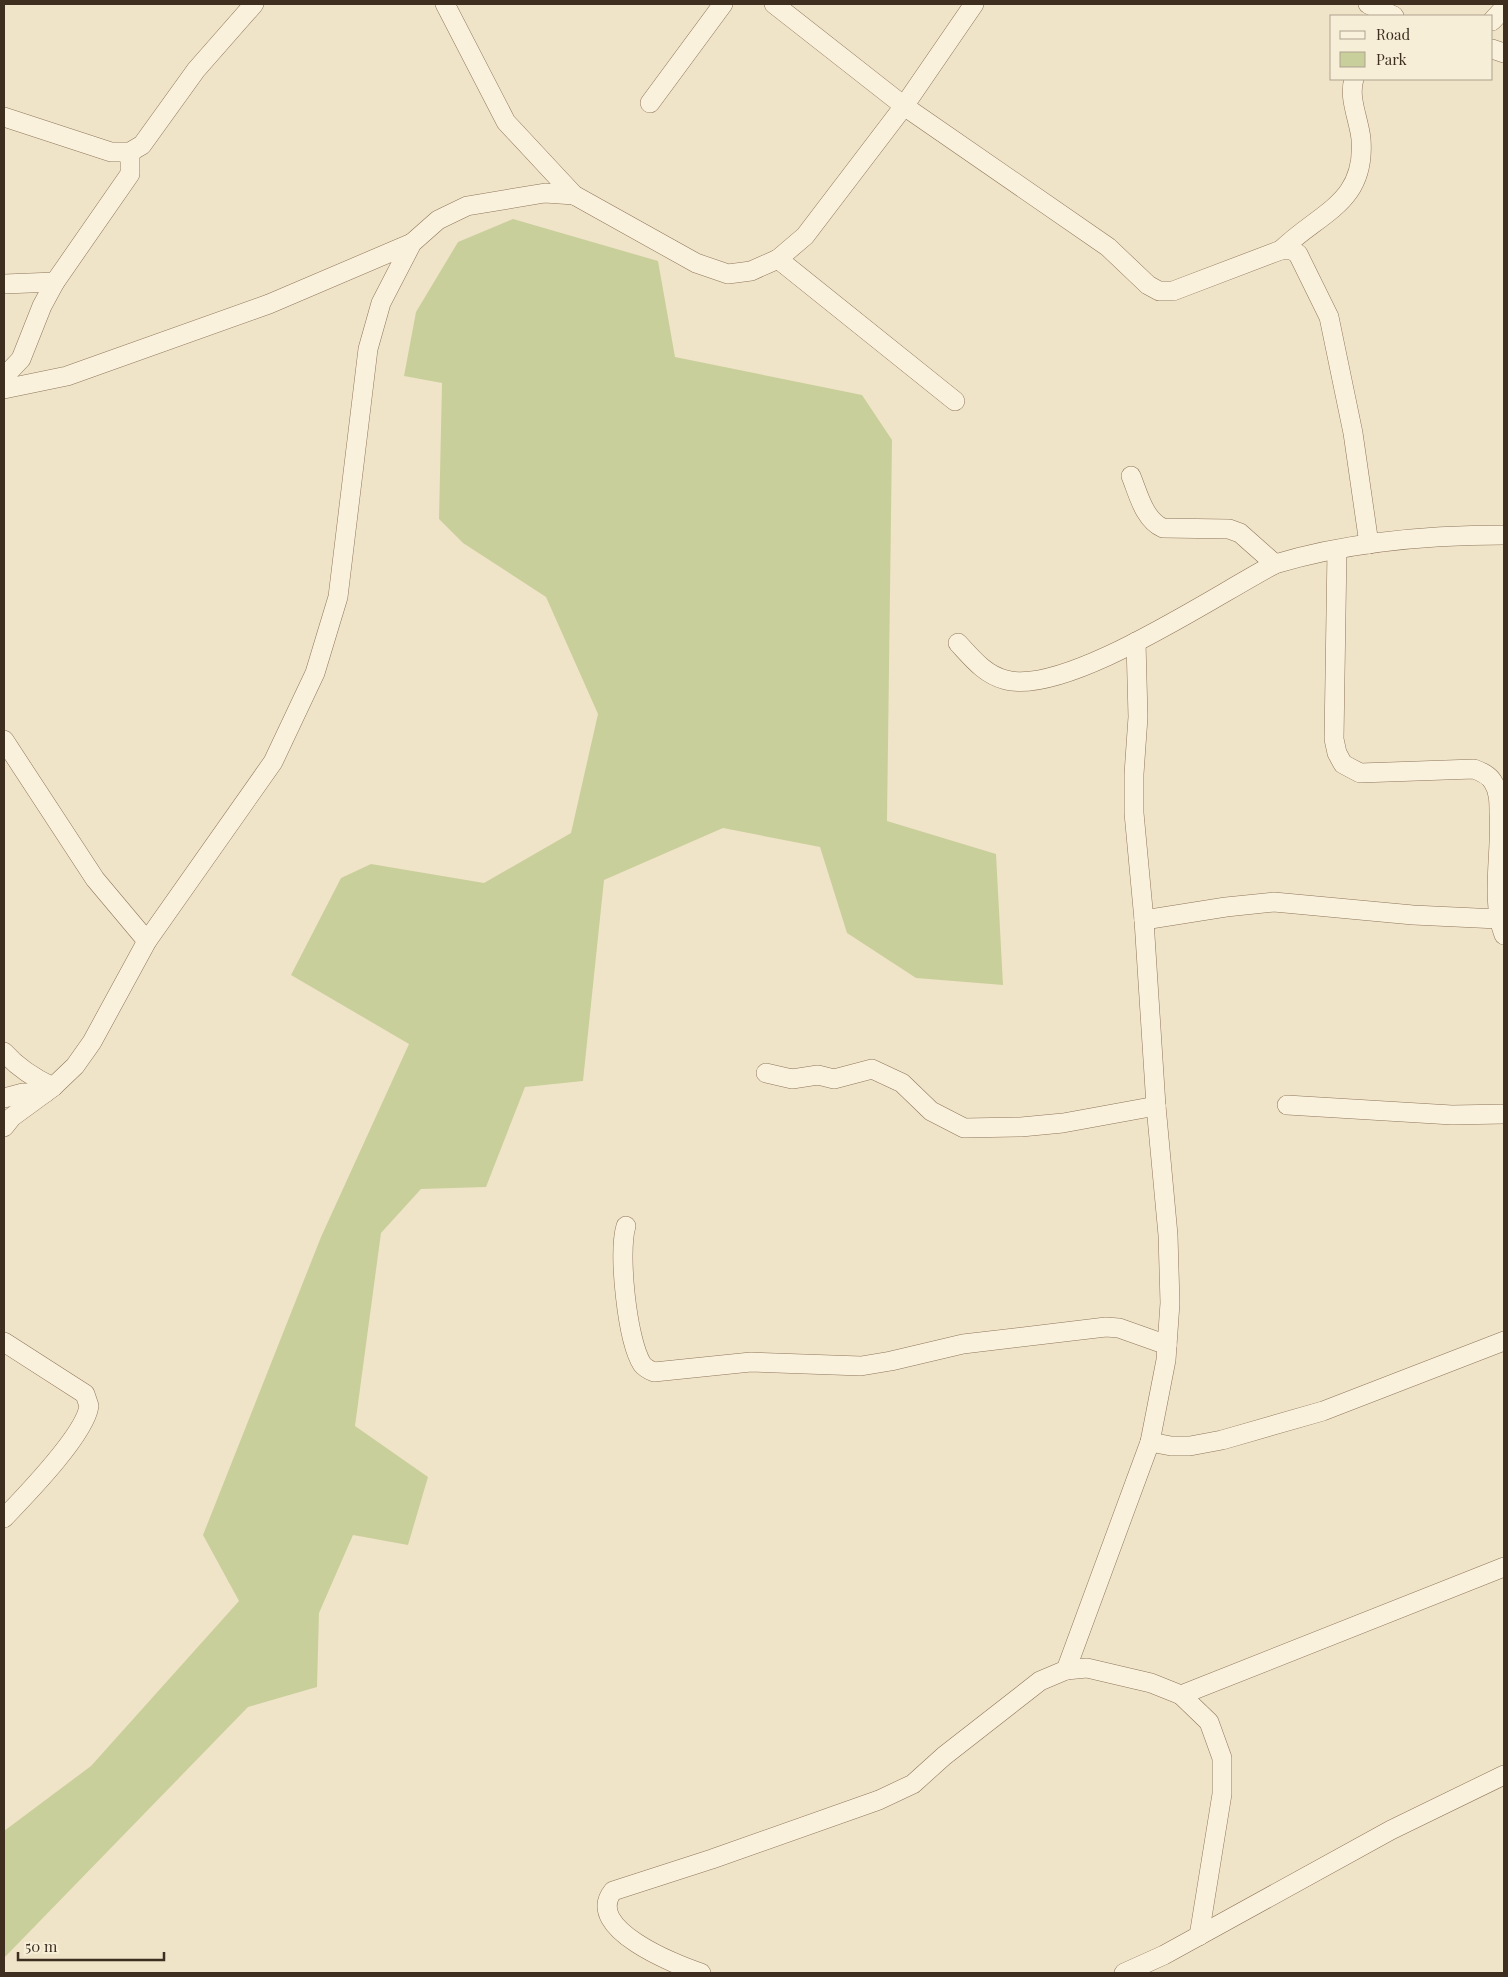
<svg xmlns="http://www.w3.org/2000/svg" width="1508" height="1977" font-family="'Playfair Display',serif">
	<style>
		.green { fill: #c9cf9b }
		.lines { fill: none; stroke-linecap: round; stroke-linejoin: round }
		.minor-casing { stroke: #8d765c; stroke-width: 20 }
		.minor { stroke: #faf1dc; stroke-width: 19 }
	</style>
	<rect width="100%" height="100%" fill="#f0e4c8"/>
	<path class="green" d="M513 219 658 261 675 357 862 395 892 440 887 821 996 854 1003 985 916 978 847 933 820 847 723 828 604 880 583 1081 525 1087 486 1187 421 1189 381 1233 355 1426 428 1477 408 1545 353 1535 319 1613 317 1687 248 1707 4 1958V1831L91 1766 239 1601 203 1535 321 1237 409 1044 291 975 341 878 371 864 484 883 571 833 598 714 546 597 463 543 439 519 442 383 404 376 416 312 458 242Z"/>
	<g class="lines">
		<g class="minor-casing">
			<g id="minor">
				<path d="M445 4 506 122 574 195 696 263 728 274 751 271 778 259 805 236 904 106 974 4"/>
				<path d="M774 4 904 106 1108 247 1148 285 1159 291H1173L1281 250H1292L1298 254 1329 317 1353 433 1369 544"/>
				<path d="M1368 4 1394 16"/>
				<path d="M1492 21 1504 8"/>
				<path d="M1492 49 1504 53"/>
				<path d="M650 103 723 4"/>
				<path d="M4 117 111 152H130L142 145 196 70 254 4"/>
				<path d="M1281 250C1320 212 1366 203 1361 139 1359 119 1348 98 1354 79"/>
				<path d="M778 259 955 401"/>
				<path d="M4 284 55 282"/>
				<path d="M4 377 21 359 42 306 55 282 130 174V152"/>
				<path d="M4 389 67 376 269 304 412 243"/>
				<path d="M1131 476C1138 493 1144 520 1163 528L1229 529 1240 533 1275 564"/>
				<path d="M1337 550 1334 739 1337 753 1343 764 1360 773 1474 769C1482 772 1489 775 1493 782 1499 791 1499 802 1499 812 1502 852 1490 898 1504 935"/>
				<path d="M958 643C972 658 985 675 1006 680 1067 696 1217 594 1275 564 1348 542 1428 535 1504 535"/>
				<path d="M4 740 95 879 147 941"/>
				<path d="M1144 920 1226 907 1274 902 1413 915 1498 919"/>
				<path d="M4 1052C18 1068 34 1078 53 1087"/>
				<path d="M766 1073 792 1079 818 1075 834 1079 872 1069 902 1083 931 1111 964 1128 1021 1127 1063 1123 1156 1106"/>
				<path d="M4 1098 23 1093H45"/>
				<path d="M1287 1105 1452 1115 1504 1114"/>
				<path d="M4 1127 12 1117 53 1087 75 1066 92 1042 147 941 273 762 315 673 338 597 368 349 381 303 412 243 438 220 467 206 545 193 574 195"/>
				<path d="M626 1226C618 1253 627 1340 642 1364 645 1368 649 1370 654 1372L751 1362 861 1366 891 1361 963 1344 1106 1327 1119 1328 1167 1345"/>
				<path d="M4 1342 85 1394 89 1406C85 1435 25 1496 4 1518"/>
				<path d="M1150 1442 1171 1446H1190L1222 1440 1323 1411 1504 1341"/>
				<path d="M1066 1670 1150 1442 1166 1360 1170 1303 1168 1235 1156 1106 1144 920 1134 813V774L1138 717 1136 642"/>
				<path d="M1181 1695 1504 1567"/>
				<path d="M701 1973C676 1965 583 1928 613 1891L712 1859 879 1800 913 1784 944 1756 1040 1681 1066 1670 1087 1668 1151 1683 1181 1695 1209 1722 1222 1758V1794L1199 1936"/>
				<path d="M1124 1973 1164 1955 1391 1830 1504 1775"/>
			</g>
		</g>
		<use href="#minor" class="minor"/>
	</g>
	<rect width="1508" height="1977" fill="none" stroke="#3d2e20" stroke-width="10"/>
	<rect x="1330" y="15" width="162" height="65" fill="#f7eed8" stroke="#ada18e"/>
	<rect x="1340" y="31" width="25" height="8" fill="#faf1dc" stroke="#ada18e"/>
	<text x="1376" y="40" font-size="15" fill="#3d2e20">Road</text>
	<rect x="1340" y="52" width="25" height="15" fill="#c9cf9b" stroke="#ada18e"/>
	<text x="1376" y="65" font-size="15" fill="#3d2e20">Park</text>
	<path d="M18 1952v8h146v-8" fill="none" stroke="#3d2e20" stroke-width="2.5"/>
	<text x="25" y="1952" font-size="15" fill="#3d2e20" stroke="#f7eed8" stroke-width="4" paint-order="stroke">50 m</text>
</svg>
